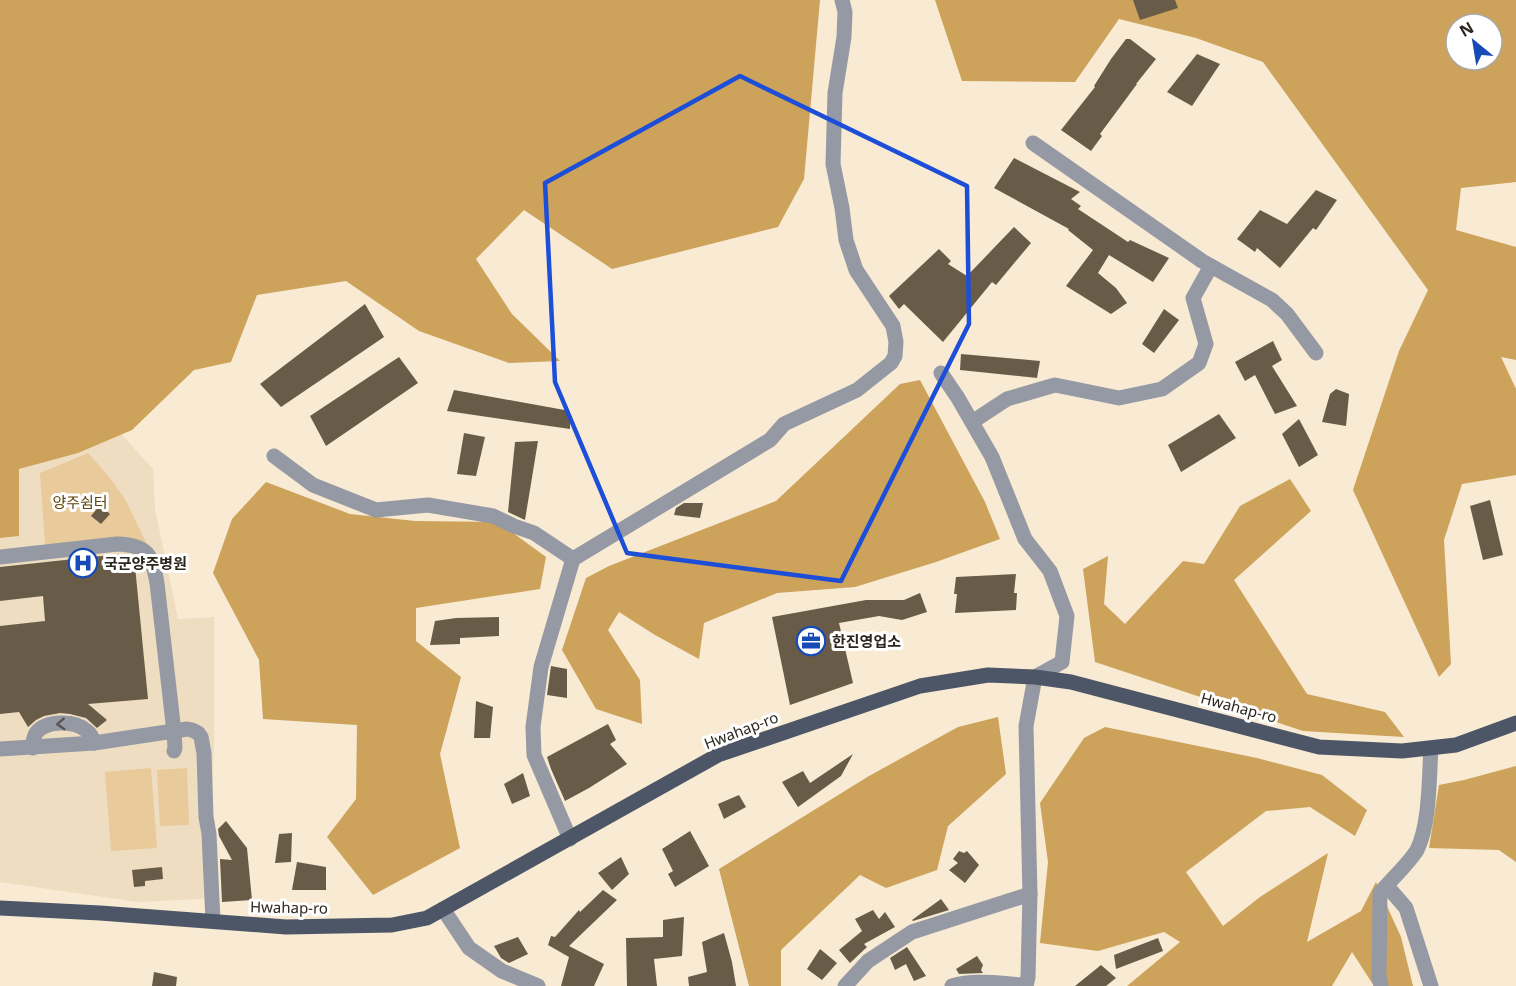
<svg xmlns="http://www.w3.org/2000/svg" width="1516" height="986" font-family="'Noto Sans','Noto Sans KR',sans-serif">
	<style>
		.built { fill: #efddc1 }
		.green { fill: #e8ca9b }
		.forest { fill: #cda25b; fill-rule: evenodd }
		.building { fill: #685c49 }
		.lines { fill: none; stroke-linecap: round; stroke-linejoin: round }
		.minor { stroke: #9499a3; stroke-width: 15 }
		.major { stroke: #4d5666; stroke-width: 15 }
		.oneway { stroke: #555453 }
		.marked { fill: none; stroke: #1d4ed8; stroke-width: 4.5; stroke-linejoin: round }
		.labels { text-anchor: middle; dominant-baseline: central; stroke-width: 6; stroke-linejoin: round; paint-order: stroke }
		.park-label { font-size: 15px; fill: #604308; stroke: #fff }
		.poi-label { font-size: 15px; font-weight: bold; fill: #2b261e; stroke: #fff; text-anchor: start }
		.street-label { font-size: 15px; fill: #2b261e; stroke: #fff }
	</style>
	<rect width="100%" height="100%" fill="#f8ead3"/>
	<path class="built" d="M0 277 81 390 153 469 155 509 178 619 214 617V745L211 823 218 898 138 902 0 882Z"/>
	<g class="green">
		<path d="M88 453 110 478 126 501 149 549 45 545 40 473Z"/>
		<path d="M151 768 157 848 111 851 105 772Z"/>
		<path d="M187 768 189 825 160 826 157 770Z"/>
	</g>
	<g class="forest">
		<path d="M0 0H820L804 179 778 227 612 269 524 210 476 259 512 314 560 361 509 363 419 331 346 281 257 295 231 362 194 370 132 430 78 453 19 469V536L0 538Z"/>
		<path d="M935 0H1516V182L1461 188 1456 230 1516 247V360L1501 357 1516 389V475L1462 484 1444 540 1451 664 1439 677 1353 490 1399 351 1428 290 1263 62 1196 38 1119 19 1075 82 962 81ZM1456 24H1492V60H1456Z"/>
		<path d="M920 380 985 502 1000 539 936 562 855 587 777 593 704 623 699 659 655 635 619 612 608 630 640 680 642 724 596 709 562 650 586 578 609 566 776 501 900 384Z"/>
		<path d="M1290 479 1311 511 1234 580 1307 694 1385 712 1404 737 1303 731 1095 662 1083 569 1108 556 1104 604 1125 624 1183 561 1204 564 1240 506Z"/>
		<path d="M266 482 350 514 415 521 498 522 546 557 540 589 416 608V641L461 677 440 754 460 848 373 895 327 837 356 799 357 725 263 719 259 660 213 573 232 519Z"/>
		<path d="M998 717 1006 774 948 826 937 870 886 888 860 875 781 950V986H749L719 869 869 776 958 727Z"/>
		<path d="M1105 727 1257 758 1322 775 1367 810 1355 836 1310 807 1266 811 1186 872 1223 926 1260 897 1328 853 1307 942 1361 911 1376 882 1401 937 1413 986H1374L1352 952 1332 986H1127L1180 942 1164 932 1098 951 1040 943 1048 862 1040 803 1084 738Z"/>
		<path d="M1516 766V862L1499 850 1429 848 1439 785 1464 780Z"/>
	</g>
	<g class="building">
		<path d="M1133 0H1175L1178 8 1140 20Z"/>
		<path d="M1126 39H1130L1156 59 1136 84H1137L1100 134 1102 136 1091 151 1061 130 1095 87 1094 86 1111 59Z"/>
		<path d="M1197 54 1220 64 1192 106 1167 92Z"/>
		<path d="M1014 158 1080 192 1071 199 1081 206 1078 209 1128 242 1130 240 1169 258 1153 282 1109 255 1098 273 1116 288 1127 303 1111 314 1066 286 1093 250 1068 230 1069 229 994 188Z"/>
		<path d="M1316 190 1337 200 1316 230 1313 228 1280 268 1257 248 1255 252 1237 239 1260 210 1287 224Z"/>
		<path d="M1014 227 1031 243 996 285 992 282 943 342 904 304 899 309 889 296 939 249 951 261 948 264 967 276Z"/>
		<path d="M365 304 384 337 281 407 260 384Z"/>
		<path d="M1164 309 1179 320 1154 353 1142 344Z"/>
		<path d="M1273 341 1282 360 1272 366 1297 406 1275 414 1255 375 1245 381 1235 362Z"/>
		<path d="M961 354 1040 361 1037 378 960 370Z"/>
		<path d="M399 357 418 383 326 446 310 416Z"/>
		<path d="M1336 389 1349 394 1346 426 1322 422 1330 394Z"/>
		<path d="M454 390 570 411V429L447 411Z"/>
		<path d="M1219 414 1236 438 1181 472 1168 445Z"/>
		<path d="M1299 419 1318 455 1299 467 1282 434Z"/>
		<path d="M464 433 485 437 476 476 457 474Z"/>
		<path d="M538 441 525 520 508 512 515 442Z"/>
		<path d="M1490 500 1503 555 1483 560 1470 506Z"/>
		<path d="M684 503H703L700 518 674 515 676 508Z"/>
		<path d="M100 505 110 514 101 524 91 516Z"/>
		<path d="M120 554 134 556 148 699 88 704 107 720 97 728 86 718 70 714 60 713 44 716 36 720 28 727 19 712 0 714V626L45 621 43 596 0 601V567Z"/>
		<path d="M1016 574 1014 593H1017L1016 610 955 613 957 594H954L956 577Z"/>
		<path d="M920 593 927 612 902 620 879 616 839 623 853 683 790 705 772 617 866 600H904Z"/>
		<path d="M499 617V636L460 638V644L430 645 435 621 456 618Z"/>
		<path d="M551 666 567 669V698L547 695Z"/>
		<path d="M476 701 493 707 490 738H474Z"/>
		<path d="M608 724 616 740 610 744 627 764 589 788 565 801 551 769 547 757Z"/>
		<path d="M853 754 841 776 798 807 782 782 803 771 810 783Z"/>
		<path d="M523 773 530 796 512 804 504 784Z"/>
		<path d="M739 795 746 807 724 819 718 804Z"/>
		<path d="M226 821 247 848 252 900 222 902 220 859 232 860 219 836 218 829Z"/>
		<path d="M690 831 709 866 675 887 668 874 673 871 662 849Z"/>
		<path d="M292 833 291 862 275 863 279 834Z"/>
		<path d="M959 851 964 853 967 851 979 865 965 883 949 870 958 863 953 859Z"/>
		<path d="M621 857 629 874 612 890 598 873Z"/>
		<path d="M297 862 326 867V890H292Z"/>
		<path d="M162 867 163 879 145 881V886L134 887 132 870Z"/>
		<path d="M603 890 617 900 569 946 604 964 594 986H561L569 957 548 945 551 936 555 937 579 910 580 912Z"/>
		<path d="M941 899 949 910 913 921 912 920Z"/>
		<path d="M873 910 879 919 885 912 895 927 864 944 867 947 850 963 839 950 862 931 855 919Z"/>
		<path d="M684 917 682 956 654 959 657 986H627L626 938 663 937V920Z"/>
		<path d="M724 933 732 962 736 986H689L688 977 707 972 702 942Z"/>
		<path d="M518 937 528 954 509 963 501 958 494 946Z"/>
		<path d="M1158 938 1163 951 1116 969 1114 955Z"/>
		<path d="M907 947 926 976 914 981 906 964 895 970 890 958Z"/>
		<path d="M820 949 837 963 822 980 807 969Z"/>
		<path d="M977 956 983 965 981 970 983 973 959 974 956 969Z"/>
		<path d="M1101 965 1116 978 1106 986H1075Z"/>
		<path d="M154 972 177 977 176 986H152Z"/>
	</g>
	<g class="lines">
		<g class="minor">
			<path d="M1033 143 1202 261 1272 300 1287 314 1316 353"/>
			<path d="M941 373 958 398 992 457 1025 539 1050 571 1067 616 1062 662 1035 677 1026 726 1030 894 1028 977 1026 986"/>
			<path d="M972 422 1007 399 1055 385 1119 398 1162 389 1199 363 1206 344 1193 298 1211 266"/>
			<path d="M274 456 313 485 376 510 428 505 493 516 514 526 534 533 573 559"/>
			<path d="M0 557 117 544C148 545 152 555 157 583L174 732 175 748 174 751"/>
			<path d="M33 748C33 742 33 738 36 733 46 720 75 720 87 731 91 734 93 739 94 743"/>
			<path d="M0 749 94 743 187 729 192 730 198 733 201 737 204 753 206 817 209 834 213 921"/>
			<path d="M570 839 534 755 533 727 541 667 573 559 770 440 784 424 857 390 891 363 895 356 896 342 893 326 856 270 846 240 842 208 833 164 835 93 844 37 845 12 842 0"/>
			<path d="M1387 886 1406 908 1431 986"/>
			<path d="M443 909 469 948 502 971 538 986"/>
			<path d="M845 986 868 961 912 932 1030 894"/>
			<path d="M952 986C975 979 1002 984 1026 985"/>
			<path d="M1381 986 1379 977 1380 893C1390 881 1410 862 1417 850 1430 824 1429 777 1431 748"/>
		</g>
		<path class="major" d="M0 908 100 913 286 927 392 925 427 918 718 755 920 686 988 675 1035 677 1071 682 1319 747 1402 751 1456 745 1516 723"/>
	</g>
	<defs><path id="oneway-chevron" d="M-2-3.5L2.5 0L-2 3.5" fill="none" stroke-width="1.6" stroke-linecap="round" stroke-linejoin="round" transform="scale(1.5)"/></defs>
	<use class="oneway" href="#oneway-chevron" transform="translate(61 724) rotate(177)"/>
	<path class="marked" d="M740 76 967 186 969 324 841 581 627 553 555 382 545 183Z"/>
	<defs>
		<g id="hospital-ring" transform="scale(1.5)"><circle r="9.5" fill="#fff" stroke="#164bb7" stroke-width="1.5"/><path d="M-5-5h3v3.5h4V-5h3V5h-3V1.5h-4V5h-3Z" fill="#164bb7"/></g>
		<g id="office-ring" transform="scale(1.5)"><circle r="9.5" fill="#fff" stroke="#164bb7" stroke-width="1.5"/><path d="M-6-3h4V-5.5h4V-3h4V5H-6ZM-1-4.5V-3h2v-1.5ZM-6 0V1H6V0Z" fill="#164bb7"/></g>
	</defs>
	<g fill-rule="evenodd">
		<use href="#hospital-ring" x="83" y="563"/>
		<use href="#office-ring" x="811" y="641"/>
	</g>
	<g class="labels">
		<g class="park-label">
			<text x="80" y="502">양주쉼터</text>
		</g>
		<g class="poi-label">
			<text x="104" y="563">국군양주병원</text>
			<text x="832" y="641">한진영업소</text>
		</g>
		<g class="street-label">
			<text transform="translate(1239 707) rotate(15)">Hwahap-ro</text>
			<text transform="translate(741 730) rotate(-21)">Hwahap-ro</text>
			<text transform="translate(289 907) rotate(1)">Hwahap-ro</text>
		</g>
	</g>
	<g transform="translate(1474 42) rotate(330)"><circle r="28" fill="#ffffff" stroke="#aaa8a5" stroke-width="1.5"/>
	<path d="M0-4.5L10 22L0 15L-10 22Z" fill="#164bb7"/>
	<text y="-9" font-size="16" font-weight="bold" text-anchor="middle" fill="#2b261e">N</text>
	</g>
</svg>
